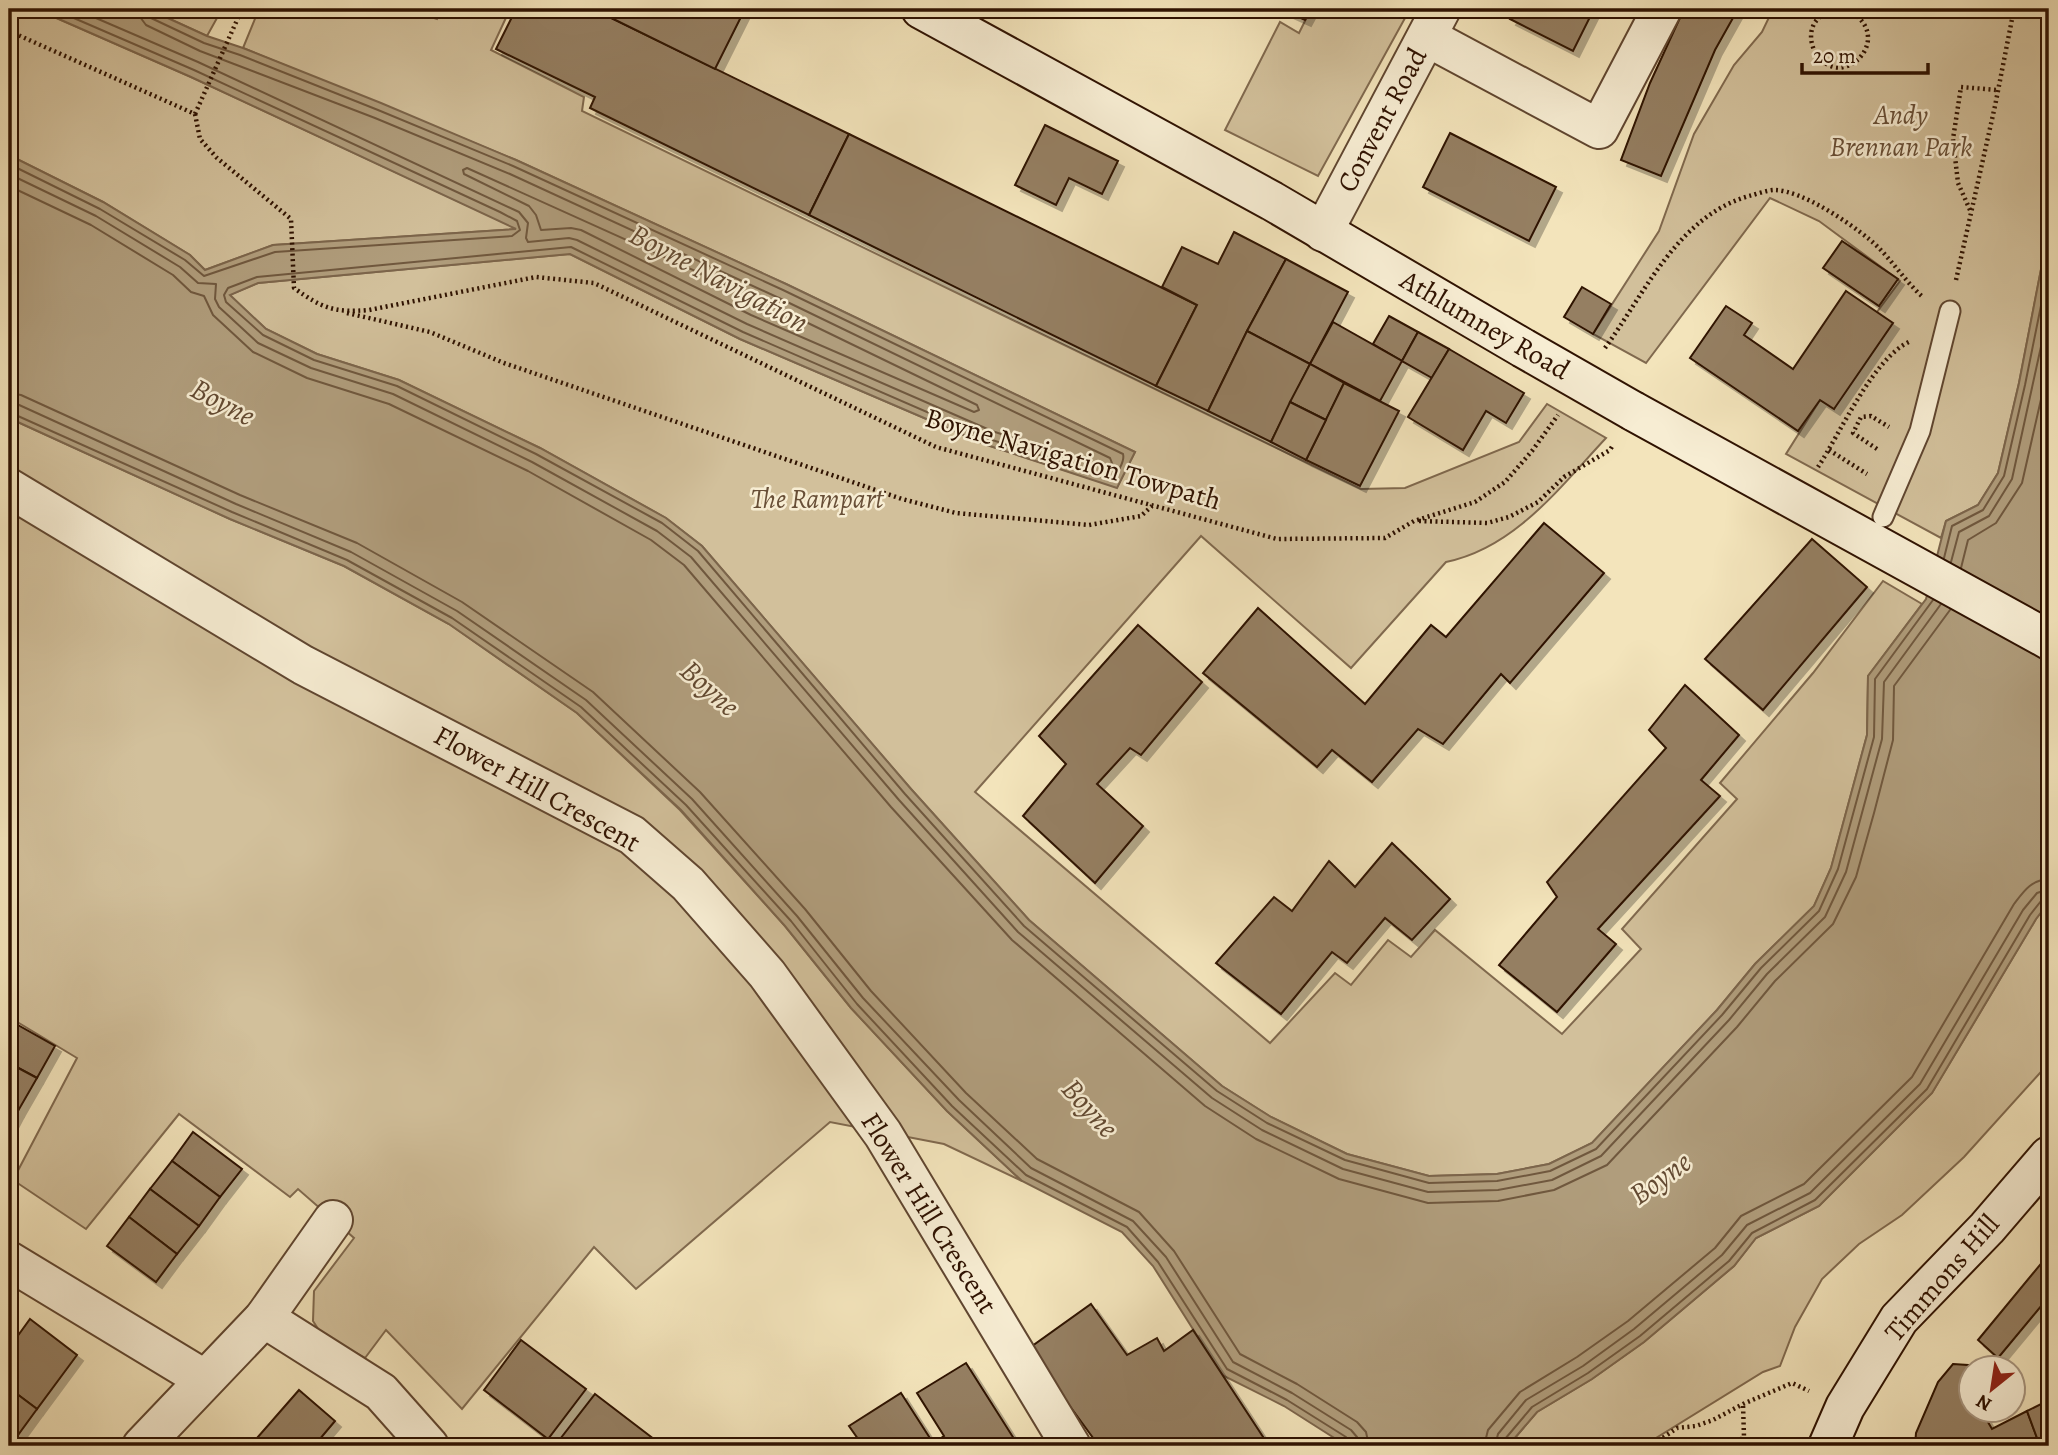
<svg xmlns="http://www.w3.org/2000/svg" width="2058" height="1455" font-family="Alegreya,serif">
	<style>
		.green { fill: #d2c09b; stroke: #80694e; stroke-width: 2 }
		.water { fill: #b09d7c; stroke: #7c654b; stroke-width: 2 }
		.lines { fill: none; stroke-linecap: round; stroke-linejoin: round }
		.shore { stroke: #70583e; stroke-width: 2 }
		.building { fill: #957f62; stroke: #2f1201; stroke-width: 2; filter: url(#shadow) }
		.lane-casing { stroke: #604630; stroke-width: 23 }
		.street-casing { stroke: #604630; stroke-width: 42 }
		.secondary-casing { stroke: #2f1201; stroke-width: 42 }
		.path { stroke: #2f1201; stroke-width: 4.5; stroke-dasharray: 2 3.5; stroke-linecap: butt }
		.lane { stroke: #f7edd3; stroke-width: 19 }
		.street { stroke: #f7edd3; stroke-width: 38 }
		.secondary { stroke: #f7edd3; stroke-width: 38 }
		.secondary-bridge-casing { stroke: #2f1201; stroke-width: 42; stroke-linecap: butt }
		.secondary-bridge { stroke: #f7edd3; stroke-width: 38 }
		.labels { text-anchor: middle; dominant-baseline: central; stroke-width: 5; stroke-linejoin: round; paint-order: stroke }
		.park-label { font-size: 28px; font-style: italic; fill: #684f37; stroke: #f7edd3 }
		.street-label { font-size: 28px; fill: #2f1201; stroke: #f7edd3 }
		.water-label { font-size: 30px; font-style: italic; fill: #634a32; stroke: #f7edd3 }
	</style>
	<defs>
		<filter id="shadow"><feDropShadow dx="6" dy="6" stdDeviation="0" flood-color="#0004"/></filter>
	</defs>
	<rect width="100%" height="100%" fill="#f3e4bb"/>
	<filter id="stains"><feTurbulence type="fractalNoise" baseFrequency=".00286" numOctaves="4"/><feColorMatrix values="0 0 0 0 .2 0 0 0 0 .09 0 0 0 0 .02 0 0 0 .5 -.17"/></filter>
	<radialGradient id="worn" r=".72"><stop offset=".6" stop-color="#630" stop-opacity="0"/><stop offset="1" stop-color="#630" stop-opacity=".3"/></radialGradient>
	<g class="green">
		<path d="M9 9H36L191 77 518 229 273 245 205 270 190 255 103 202 9 155Z"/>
		<path d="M148 9H222L207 36Z"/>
		<path d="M259 9H407L437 19 442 9H510L491 50 584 97 582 111 1361 489 1405 488 1519 442 1547 404 1606 438C1560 487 1515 548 1446 562L1351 668 1201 536 975 792 1270 1043 1335 973 1351 985 1388 940 1411 957 1435 930 1562 1034 1641 949 1622 929 1737 799 1720 783 1813 673 1883 581 1922 604 1868 676 1867 735 1831 868 1814 906 1755 964 1717 1010 1592 1143 1549 1164 1497 1174 1429 1176 1347 1154 1271 1117 1222 1086 1029 920 911 789 702 546 666 518 540 448 399 380 317 354 266 329 229 295 258 283 570 254 740 339 987 445 1117 487 1135 452 786 284 516 160 243 48Z"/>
		<path d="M1311 9H1410L1318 176 1225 130 1280 22 1299 33Z"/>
		<path d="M1773 9H2049V228L2019 383 1998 473 1978 505 1946 521 1941 538 1786 454 1820 400 1834 409 1877 312 1900 281 1819 221 1770 198 1646 363 1593 334 1659 231 1694 134 1734 65 1762 32Z"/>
		<path d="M9 418 230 519 344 566 449 624 577 713 680 810 785 926 851 1008 947 1111 1022 1181 944 1144 830 1122 636 1289 594 1247 462 1409 386 1330 365 1358 322 1335 313 1321 314 1291 354 1238 298 1189 290 1197 179 1114 86 1229 13 1180 77 1058 9 1017Z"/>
		<path d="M2049 902V1063L1964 1157 1902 1215 1859 1244 1822 1279 1795 1327 1780 1366 1763 1372 1643 1446H1600L1595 1440 1584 1446H1508L1537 1412 1592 1379 1644 1342 1734 1266 1756 1238 1819 1206 1932 1093 2036 919Z"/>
	</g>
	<path class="water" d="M36 9H148L207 36 243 48 381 103 516 160 786 284 1135 452 1117 488 987 445 740 339 570 254 258 283 230 295 266 329 317 354 399 380 540 448 666 518 702 546 911 789 1029 920 1222 1086 1271 1117 1347 1154 1429 1176 1497 1174 1549 1164 1592 1143 1717 1010 1755 964 1814 906 1831 868 1867 735 1868 676 1926 599 1946 521 1978 505 1998 473 2019 383 2049 228V902L2036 919 1932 1093 1819 1206 1756 1238 1734 1266 1644 1342 1592 1379 1537 1412 1508 1446H1347L1284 1406 1222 1375 1153 1266 1122 1232 1022 1181 947 1111 851 1008 785 926 681 810 577 713 449 624 344 566 230 519 9 418V155L103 202 190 255 205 270 273 245 516 229 191 77Z"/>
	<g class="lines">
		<g class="shore">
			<path d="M75 9 198 62 519 212 528 223 526 238 528 242 569 238 577 240 747 324 992 431 1106 468 1112 463 1110 458 779 298 510 174 375 118 200 51 146 25 140 17 138 9"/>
			<path d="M147 9 151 18 204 43 240 55 378 110 513 166 783 290 1123 454C1125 461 1117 475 1111 478L989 439 743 332 571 247 257 277 228 288 224 295 226 302 263 335 314 360 397 386 536 454 662 523 698 551 905 794 1024 926 1217 1091 1267 1123 1345 1160 1429 1183 1497 1181 1550 1171 1596 1149 1722 1015 1761 968 1819 911 1838 869 1874 737 1875 679 1933 600"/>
			<path d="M9 164 100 209 185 260 204 276 275 252 512 236 520 230 517 221 500 212 194 70 53 9"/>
			<path d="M467 168 775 307 977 405 979 410 974 412 751 315 581 230 571 228 541 230 536 215 529 206 464 174 463 170Z"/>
			<path d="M9 174 96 216 180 267 198 283 216 284 215 299 219 307 258 343 311 368 393 394 532 462 657 531 691 557 899 800 1018 932 1212 1098 1262 1130 1343 1169 1428 1192 1498 1190 1552 1180 1601 1156 1729 1020 1767 974 1825 917 1846 872 1882 739 1884 682 1941 604"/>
			<path d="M9 186 91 225 173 275 191 292 204 296 213 315 253 352 307 378 389 404 528 471 651 540 684 565 891 807 1012 940 1205 1106 1256 1139 1339 1179 1428 1203 1498 1201 1554 1190 1607 1165 1737 1027 1775 981 1833 924 1856 877 1874 813 1893 740 1894 686 1950 610"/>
			<path d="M9 393 21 395 240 495 357 543 462 602 593 692 700 792 805 909 871 991 966 1093 1037 1159 1139 1212 1174 1251 1240 1354 1297 1384 1357 1422 1366 1432 1369 1446"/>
			<path d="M9 403 17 404 236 504 351 552 457 611 586 700 692 799 797 916 863 998 959 1100 1031 1168 1133 1221 1166 1257 1233 1362 1292 1393 1351 1430 1357 1437 1359 1446"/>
			<path d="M9 412 232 512 347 560 452 618 581 707 686 805 791 921 857 1004 952 1106 1026 1175 1127 1227 1158 1262 1227 1369 1287 1400 1346 1437 1350 1446"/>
			<path d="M1944 558 1952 526 1983 510 2004 476 2025 385 2049 266"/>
			<path d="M1951 562 1959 532 1989 516 2012 479 2049 310"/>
			<path d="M1961 568 1968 540 1996 523 2022 483 2049 364"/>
			<path d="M1484 1446 1488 1430 1520 1392 1577 1357 1628 1321 1715 1248 1741 1216 1804 1184 1912 1077 2014 904C2024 891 2031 880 2049 879"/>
			<path d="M1495 1446 1498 1434 1526 1400 1583 1366 1634 1329 1722 1255 1747 1225 1810 1193 1920 1084 2023 910 2037 893 2049 889"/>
			<path d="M1504 1446 1505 1439 1532 1407 1588 1373 1640 1336 1729 1261 1752 1233 1815 1200 1927 1089 2030 915 2041 901 2049 898"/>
		</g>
	</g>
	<g class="building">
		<path d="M516 9H593L849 134 809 215 590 108 595 97 496 49Z"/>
		<path d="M593 9H745L715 69Z"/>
		<path d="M1281 9H1311L1305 20Z"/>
		<path d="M1516 9H1594L1573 51 1510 19Z"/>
		<path d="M1684 9H1738L1715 50 1661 176 1621 160 1650 83Z"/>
		<path d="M1045 125 1118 161 1102 194 1069 178 1056 205 1015 185Z"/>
		<path d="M1450 133 1556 187 1529 241 1423 187Z"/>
		<path d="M849 134 1197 305 1156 386 809 215Z"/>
		<path d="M1234 232 1286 259 1247 331 1208 411 1156 386 1197 305 1162 287 1182 247 1218 264Z"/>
		<path d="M1842 241 1898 279 1879 306 1823 268Z"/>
		<path d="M1286 259 1348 292 1310 364 1247 331Z"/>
		<path d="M1582 287 1611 304 1593 334 1564 317Z"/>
		<path d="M1846 291 1893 323 1834 409 1820 400 1798 431 1690 358 1726 306 1752 323 1744 335 1793 369Z"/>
		<path d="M1389 316 1418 332 1402 361 1373 344Z"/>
		<path d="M1333 322 1402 361 1380 401 1310 364Z"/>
		<path d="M1247 331 1310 364 1271 442 1208 411Z"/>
		<path d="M1418 332 1449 349 1432 378 1402 361Z"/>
		<path d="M1449 349 1524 393 1506 423 1486 411 1463 450 1408 417Z"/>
		<path d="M1310 364 1344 383 1326 420 1290 402Z"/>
		<path d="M1344 383 1399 411 1360 486 1306 460Z"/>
		<path d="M1290 402 1326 420 1306 460 1271 442Z"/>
		<path d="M1544 523 1604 573 1510 683 1501 674 1443 744 1418 729 1372 782 1332 750 1317 767 1203 673 1258 608 1365 704 1431 625 1446 637Z"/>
		<path d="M1812 539 1867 587 1763 710 1705 659Z"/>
		<path d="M1138 625 1202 682 1141 755 1130 748 1097 784 1143 826 1095 883 1023 816 1066 764 1039 736Z"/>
		<path d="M1685 685 1739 735 1701 780 1720 796 1598 929 1616 944 1557 1012 1499 965 1557 897 1547 882 1666 748 1649 730Z"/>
		<path d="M1392 843 1450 899 1412 940 1385 918 1347 963 1332 952 1281 1014 1216 963 1274 897 1292 911 1329 861 1355 887Z"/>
		<path d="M9 1020 55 1046 37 1078 9 1063Z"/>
		<path d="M9 1063 37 1078 18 1111 9 1106Z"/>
		<path d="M9 1106 18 1111 9 1128Z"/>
		<path d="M193 1132 242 1169 220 1197 172 1161Z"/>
		<path d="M172 1161 220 1197 199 1226 150 1189Z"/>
		<path d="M150 1189 199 1226 177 1254 129 1217Z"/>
		<path d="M129 1217 177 1254 156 1282 107 1246Z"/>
		<path d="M2049 1254V1311L2042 1305 1998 1358 1978 1340Z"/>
		<path d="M1091 1304 1127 1355 1157 1338 1164 1351 1193 1330 1269 1446H1099L1028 1349Z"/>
		<path d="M30 1319 77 1355 37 1409 9 1388V1348Z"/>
		<path d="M521 1340 586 1389 548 1439 484 1390Z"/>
		<path d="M966 1363 1018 1445 1015 1446H941L938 1440 944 1436 917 1393Z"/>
		<path d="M1953 1364 1983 1366V1368H1970V1410H1981L1992 1429 2027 1411 2040 1446H1915L1916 1433 1938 1382Z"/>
		<path d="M9 1388 37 1409 18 1435 9 1428Z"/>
		<path d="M299 1390 335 1421 314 1446H250Z"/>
		<path d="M901 1393 935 1446H863L849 1426Z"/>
		<path d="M595 1394 663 1446H561L557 1443Z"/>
		<path d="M2049 1400V1446H2040L2027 1411Z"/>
		<path d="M9 1428 18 1435 9 1446Z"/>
	</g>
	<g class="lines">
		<g class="lane-casing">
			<path id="lane" d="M1883 517 1920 431 1950 311"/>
		</g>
		<g class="street-casing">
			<g id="street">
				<path d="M1427 37 1599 129 1662 9"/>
				<path d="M1323 232 1441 9"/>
				<path d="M9 488 303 665 632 835 688 884 767 974 883 1134 1071 1446"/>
				<path d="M9 1261 204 1379"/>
				<path d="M264 1318 381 1392 429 1446"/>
				<path d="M142 1446 264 1318 333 1220"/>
			</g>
		</g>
		<g class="secondary-casing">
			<g id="secondary">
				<path d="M921 9 1272 201 1523 348"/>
				<path d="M1633 411 2049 640"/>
				<path d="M1828 1446 1845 1407 1899 1319 1987 1228 2049 1156"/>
			</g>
		</g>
		<g class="path">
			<path d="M1841 9C1785 15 1818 88 1855 62 1863 56 1868 47 1868 38 1868 24 1858 16 1847 9"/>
			<path d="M9 31 195 114"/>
			<path d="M195 114 200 139 217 158 291 219 294 288C322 308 334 313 369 310L536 277 594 283 936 447 1277 539 1385 538 1414 521 1475 502 1505 482 1532 451 1558 415"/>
			<path d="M195 114 242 9"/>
			<path d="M1970 210 1958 183 1953 139 1961 87 1997 90"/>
			<path d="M1956 280 1995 106 2014 9"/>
			<path d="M347 313 430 332 504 363 902 499 956 513 1089 525 1141 516 1152 506"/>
			<path d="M1605 348C1645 293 1678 216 1749 196 1757 194 1767 190 1775 190 1803 191 1848 222 1869 239 1890 256 1904 281 1924 298"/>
			<path d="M1877 449 1853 433 1861 417 1871 416 1889 427"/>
			<path d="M1829 450 1867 474"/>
			<path d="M1818 467C1840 434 1874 356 1911 341"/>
			<path d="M1419 521 1487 523 1509 517 1538 502 1564 477 1610 450 1613 445"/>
			<path d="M1656 1446 1661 1439 1677 1428 1696 1426 1713 1420 1743 1404 1792 1383 1809 1391"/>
			<path d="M1732 1446 1744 1437 1743 1404"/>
		</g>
		<use href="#lane" class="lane"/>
		<use href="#street" class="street"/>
		<use href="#secondary" class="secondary"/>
		<g class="secondary-bridge-casing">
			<path id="secondary-bridge" d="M1523 348 1633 411"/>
		</g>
		<use href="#secondary-bridge" class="secondary-bridge"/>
	</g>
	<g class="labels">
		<g class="park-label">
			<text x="1901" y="115">Andy<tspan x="1901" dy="32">Brennan Park</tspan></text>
			<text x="817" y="499">The Rampart</text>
		</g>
		<g class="street-label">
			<text transform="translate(1382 120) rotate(-62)">Convent Road</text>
			<text transform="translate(1485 325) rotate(30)">Athlumney Road</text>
			<text transform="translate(1073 459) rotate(16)">Boyne Navigation Towpath</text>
			<text transform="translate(537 789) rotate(29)">Flower Hill Crescent</text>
			<text transform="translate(929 1213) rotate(58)">Flower Hill Crescent</text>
			<text transform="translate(1942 1278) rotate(-49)">Timmons Hill</text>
		</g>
		<g class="water-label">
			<text transform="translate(719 278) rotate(28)">Boyne Navigation</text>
			<text transform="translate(223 402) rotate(28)">Boyne</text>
			<text transform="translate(710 688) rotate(42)">Boyne</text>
			<text transform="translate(1090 1108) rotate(48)">Boyne</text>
			<text transform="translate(1660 1178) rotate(-36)">Boyne</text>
		</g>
	</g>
	<rect width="2058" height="1455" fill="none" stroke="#f3e4bb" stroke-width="35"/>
	<rect x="10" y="10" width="2037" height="1434" fill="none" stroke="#2f1201" stroke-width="3.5"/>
	<rect x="18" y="18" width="2023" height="1420" fill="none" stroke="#2f1201" stroke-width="2"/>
	<g transform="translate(1992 1389) rotate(210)"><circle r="33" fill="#f7edd3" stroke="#a7957f" stroke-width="2"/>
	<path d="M0-5L12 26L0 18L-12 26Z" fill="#8f2418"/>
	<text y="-10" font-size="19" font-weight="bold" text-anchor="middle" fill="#2f1201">N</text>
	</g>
	<path d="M1802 63v10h126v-10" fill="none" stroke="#2f1201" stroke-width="3.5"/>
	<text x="1813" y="63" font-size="21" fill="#2f1201" stroke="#f7edd3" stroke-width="5" paint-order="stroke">20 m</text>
	<rect width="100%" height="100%" filter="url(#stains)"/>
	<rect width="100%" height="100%" fill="url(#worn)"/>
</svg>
